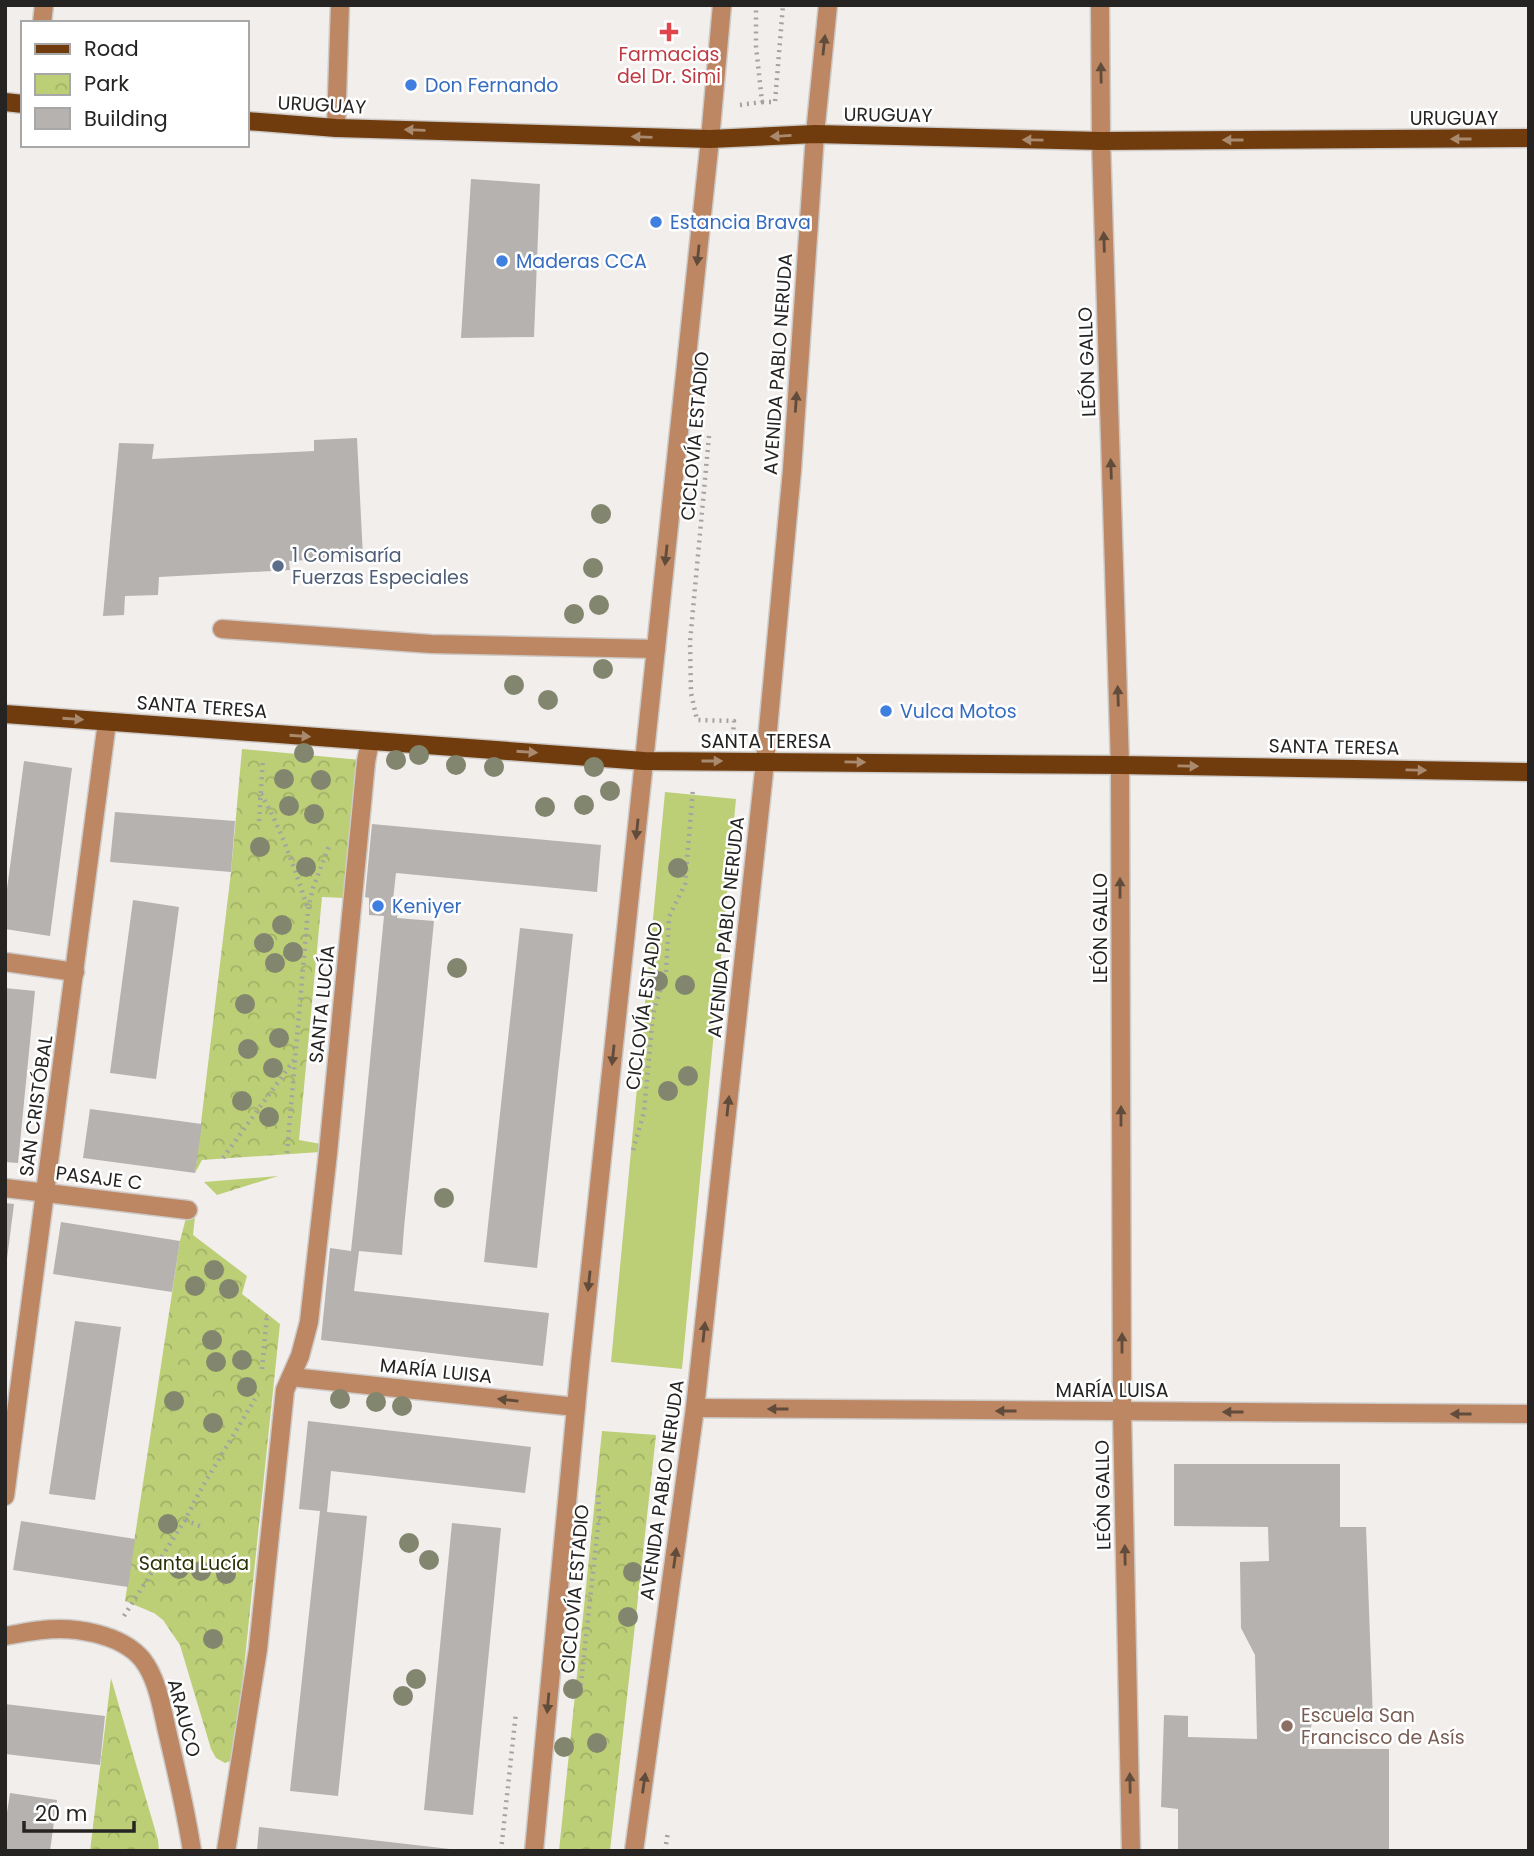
<svg xmlns="http://www.w3.org/2000/svg" width="1534" height="1856" font-family="Poppins,sans-serif">
	<style>
		.grass { fill: #bccf77 }
		.park { fill: url(#park-crowns) }
		.building { fill: #b5b2af }
		.lines { fill: none; stroke-linecap: round; stroke-linejoin: round }
		.minor-casing { stroke: #cdcac8; stroke-width: 21 }
		.major-casing { stroke: #cdcac8; stroke-width: 21 }
		.path { stroke: #a5a3a1; stroke-width: 4.5; stroke-dasharray: 2 5; stroke-linecap: butt }
		.minor { stroke: #bc8762; stroke-width: 18 }
		.major { stroke: #713c0d; stroke-width: 18 }
		.tree { fill: #83866e }
		.oneway { fill: #614c3c }
		.oneway2 { fill: #aa8a6e }
		.health-dot { fill: #e0444e; stroke: #fff; stroke-width: 2.5 }
		.shop-dot { fill: #3f7fe0; stroke: #fff; stroke-width: 2.5 }
		.service-dot { fill: #5c6f8a; stroke: #fff; stroke-width: 2.5 }
		.education-dot { fill: #8d6e63; stroke: #fff; stroke-width: 2.5 }
		.labels { text-anchor: middle; dominant-baseline: central; stroke-width: 5; stroke-linejoin: round; paint-order: stroke }
		.health-label { font-size: 19px; fill: #be3a42; stroke: #fff }
		.shop-label { font-size: 19px; fill: #366cbe; stroke: #fff; text-anchor: start }
		.street-label { font-size: 19px; fill: #252423; stroke: #fff }
		.service-label { font-size: 19px; fill: #4e5e75; stroke: #fff; text-anchor: start }
		.park-label { font-size: 19px; fill: #293007; stroke: #fff }
		.education-label { font-size: 19px; fill: #785e54; stroke: #fff; text-anchor: start }
	</style>
	<defs>
		<pattern id="park-crowns" width="20" height="18" patternUnits="userSpaceOnUse" patternTransform="scale(1.75)"><rect width="20" height="18" fill="#bccf77"/><path d="M2 6a3 3 0 1 1 6 0M12 15a3 3 0 1 1 6 0" fill="none" stroke="#a1b267"/></pattern>
	</defs>
	<rect width="100%" height="100%" fill="#f2eeec"/>
	<path class="grass" d="M665 792 736 799 682 1369 611 1362Z"/>
	<g class="park">
		<path d="M242 749 361 760 345 898 322 897 299 1140 321 1144 320 1152 202 1160 195 1173 231 872Z"/>
		<path d="M278 1176 217 1195 204 1182Z"/>
		<path d="M196 1207 193 1235 247 1276 242 1294 280 1324 235 1754 231 1761 225 1763 216 1758 211 1749 180 1645 163 1620 154 1613 125 1601 180 1241 188 1210Z"/>
		<path d="M602 1431 656 1435 610 1851H559Z"/>
		<path d="M111 1678 158 1840 159 1851H90Z"/>
	</g>
	<g class="building">
		<path d="M471 179 540 184 534 337 461 338Z"/>
		<path d="M357 438 363 557 289 561 290 570 159 577 158 595 125 596 124 615 103 616 119 443 154 444 152 459 314 451V440Z"/>
		<path d="M24 761 72 768 50 936 5 929V904Z"/>
		<path d="M115 812 235 821 231 872 110 862Z"/>
		<path d="M372 824 601 845 597 892 396 873 393 900H399L397 918 434 921 404 1228 402 1255 359 1251 354 1291 549 1313 543 1366 321 1340 330 1248 351 1251 357 1195 384 916 369 915V898L365 897Z"/>
		<path d="M133 900 179 907 156 1079 110 1073Z"/>
		<path d="M520 928 573 934 537 1268 484 1262Z"/>
		<path d="M5 988 35 991 18 1163 5 1162Z"/>
		<path d="M90 1109 202 1124 195 1173 83 1158Z"/>
		<path d="M5 1203 14 1204 7 1259H5Z"/>
		<path d="M61 1222 180 1241 172 1292 53 1274Z"/>
		<path d="M75 1321 121 1327 95 1500 49 1494Z"/>
		<path d="M308 1421 531 1447 525 1493 331 1471 327 1512 367 1516 338 1796 290 1791 320 1511 299 1509Z"/>
		<path d="M1174 1464H1340V1527H1366L1373 1720 1312 1721 1308 1749H1389V1851H1178V1809L1161 1807 1164 1715 1188 1716V1737L1257 1739 1255 1655 1241 1628 1240 1562 1269 1561 1268 1527 1174 1526Z"/>
		<path d="M21 1521 135 1539 128 1587 13 1570Z"/>
		<path d="M452 1523 501 1528 473 1815 424 1810Z"/>
		<path d="M5 1704 105 1716 100 1765 5 1754Z"/>
		<path d="M10 1793 57 1800 50 1851H5V1826Z"/>
		<path d="M259 1827 450 1849V1851H257Z"/>
	</g>
	<g class="lines">
		<g class="minor-casing">
			<g id="minor">
				<path d="M1100 5 1101 141 1120 765 1122 1411 1131 1851"/>
				<path d="M42 23 44 5"/>
				<path d="M336 128 340 5"/>
				<path d="M222 629 431 644 656 649"/>
				<path d="M5 962 75 972"/>
				<path d="M5 1188 188 1210"/>
				<path d="M291 1377 576 1407"/>
				<path d="M695 1408 1529 1414"/>
				<path d="M5 1496 107 722"/>
				<path d="M5 1636C18 1634 30 1631 42 1630 74 1626 121 1634 142 1659 158 1679 162 1710 168 1735 177 1773 186 1812 192 1851"/>
				<path d="M226 1851 258 1649 285 1390 300 1356 309 1322 328 1153 366 762 370 741"/>
				<path d="M534 1851 580 1365 710 139 722 5"/>
				<path d="M634 1851 695 1408 765 762 792 470 815 134 828 5"/>
			</g>
		</g>
		<g class="major-casing">
			<g id="major">
				<path d="M5 102 23 104"/>
				<path d="M247 121 336 128 710 139 815 134 1101 141 1529 138"/>
				<path d="M5 714 644 761 1120 765 1529 772"/>
			</g>
		</g>
		<g class="path">
			<path d="M762 102H775L783 5"/>
			<path d="M740 105 762 102 756 46V5"/>
			<path d="M709 436 690 642 691 693 697 720 734 721 733 737"/>
			<path d="M261 794C282 830 295 870 308 909"/>
			<path d="M259 821 263 758"/>
			<path d="M633 1150 644 1112 653 1014 666 972 669 917 685 884 693 789"/>
			<path d="M287 1153 308 910 313 888 329 846"/>
			<path d="M223 1158 294 1060"/>
			<path d="M262 1369 267 1315"/>
			<path d="M185 1520 202 1527"/>
			<path d="M124 1616 185 1520 200 1491 255 1399"/>
			<path d="M580 1692 599 1517 598 1495"/>
			<path d="M501 1851 516 1712"/>
			<path d="M665 1851 668 1831"/>
		</g>
		<use href="#minor" class="minor"/>
		<use href="#major" class="major"/>
	</g>
	<g class="tree">
		<circle cx="601" cy="514" r="10"/>
		<circle cx="593" cy="568" r="10"/>
		<circle cx="599" cy="605" r="10"/>
		<circle cx="574" cy="614" r="10"/>
		<circle cx="603" cy="669" r="10"/>
		<circle cx="514" cy="685" r="10"/>
		<circle cx="548" cy="700" r="10"/>
		<circle cx="304" cy="753" r="10"/>
		<circle cx="419" cy="755" r="10"/>
		<circle cx="396" cy="760" r="10"/>
		<circle cx="456" cy="765" r="10"/>
		<circle cx="494" cy="767" r="10"/>
		<circle cx="594" cy="767" r="10"/>
		<circle cx="284" cy="779" r="10"/>
		<circle cx="321" cy="780" r="10"/>
		<circle cx="610" cy="791" r="10"/>
		<circle cx="584" cy="805" r="10"/>
		<circle cx="289" cy="806" r="10"/>
		<circle cx="545" cy="807" r="10"/>
		<circle cx="314" cy="814" r="10"/>
		<circle cx="260" cy="847" r="10"/>
		<circle cx="306" cy="867" r="10"/>
		<circle cx="678" cy="868" r="10"/>
		<circle cx="282" cy="925" r="10"/>
		<circle cx="264" cy="943" r="10"/>
		<circle cx="293" cy="952" r="10"/>
		<circle cx="275" cy="963" r="10"/>
		<circle cx="457" cy="968" r="10"/>
		<circle cx="658" cy="981" r="10"/>
		<circle cx="685" cy="985" r="10"/>
		<circle cx="245" cy="1004" r="10"/>
		<circle cx="279" cy="1038" r="10"/>
		<circle cx="248" cy="1049" r="10"/>
		<circle cx="273" cy="1068" r="10"/>
		<circle cx="688" cy="1076" r="10"/>
		<circle cx="668" cy="1091" r="10"/>
		<circle cx="242" cy="1101" r="10"/>
		<circle cx="269" cy="1117" r="10"/>
		<circle cx="444" cy="1198" r="10"/>
		<circle cx="214" cy="1270" r="10"/>
		<circle cx="195" cy="1286" r="10"/>
		<circle cx="229" cy="1289" r="10"/>
		<circle cx="212" cy="1340" r="10"/>
		<circle cx="242" cy="1360" r="10"/>
		<circle cx="216" cy="1362" r="10"/>
		<circle cx="247" cy="1387" r="10"/>
		<circle cx="340" cy="1399" r="10"/>
		<circle cx="174" cy="1401" r="10"/>
		<circle cx="376" cy="1402" r="10"/>
		<circle cx="402" cy="1406" r="10"/>
		<circle cx="213" cy="1423" r="10"/>
		<circle cx="168" cy="1524" r="10"/>
		<circle cx="409" cy="1543" r="10"/>
		<circle cx="429" cy="1560" r="10"/>
		<circle cx="179" cy="1569" r="10"/>
		<circle cx="201" cy="1571" r="10"/>
		<circle cx="633" cy="1572" r="10"/>
		<circle cx="226" cy="1574" r="10"/>
		<circle cx="628" cy="1617" r="10"/>
		<circle cx="213" cy="1639" r="10"/>
		<circle cx="416" cy="1679" r="10"/>
		<circle cx="573" cy="1689" r="10"/>
		<circle cx="403" cy="1696" r="10"/>
		<circle cx="597" cy="1743" r="10"/>
		<circle cx="564" cy="1747" r="10"/>
	</g>
	<defs><path id="oneway-solid" d="M-6-.8H1V-3.2L6.5 0L1 3.2V.8H-6Z" transform="scale(1.75)"/></defs>
	<g class="oneway">
		<use href="#oneway-solid" transform="translate(824 45) rotate(-84)"/>
		<use href="#oneway-solid" transform="translate(1101 73) rotate(-91)"/>
		<use href="#oneway-solid" transform="translate(1104 242) rotate(-92)"/>
		<use href="#oneway-solid" transform="translate(698 255) rotate(96)"/>
		<use href="#oneway-solid" transform="translate(796 402) rotate(-86)"/>
		<use href="#oneway-solid" transform="translate(1111 469) rotate(-92)"/>
		<use href="#oneway-solid" transform="translate(666 555) rotate(96)"/>
		<use href="#oneway-solid" transform="translate(1118 696) rotate(-92)"/>
		<use href="#oneway-solid" transform="translate(637 829) rotate(96)"/>
		<use href="#oneway-solid" transform="translate(1120 888) rotate(-90)"/>
		<use href="#oneway-solid" transform="translate(613 1055) rotate(96)"/>
		<use href="#oneway-solid" transform="translate(728 1106) rotate(-84)"/>
		<use href="#oneway-solid" transform="translate(1121 1116) rotate(-90)"/>
		<use href="#oneway-solid" transform="translate(589 1281) rotate(96)"/>
		<use href="#oneway-solid" transform="translate(704 1332) rotate(-84)"/>
		<use href="#oneway-solid" transform="translate(1122 1343) rotate(-90)"/>
		<use href="#oneway-solid" transform="translate(508 1400) rotate(-174)"/>
		<use href="#oneway-solid" transform="translate(778 1409) rotate(-180)"/>
		<use href="#oneway-solid" transform="translate(1006 1411) rotate(-180)"/>
		<use href="#oneway-solid" transform="translate(1233 1412) rotate(-180)"/>
		<use href="#oneway-solid" transform="translate(1461 1414) rotate(-180)"/>
		<use href="#oneway-solid" transform="translate(1125 1555) rotate(-91)"/>
		<use href="#oneway-solid" transform="translate(675 1558) rotate(-82)"/>
		<use href="#oneway-solid" transform="translate(548 1703) rotate(95)"/>
		<use href="#oneway-solid" transform="translate(644 1783) rotate(-82)"/>
		<use href="#oneway-solid" transform="translate(1130 1783) rotate(-91)"/>
	</g>
	<g class="oneway2">
		<use href="#oneway-solid" transform="translate(415 130) rotate(-178)"/>
		<use href="#oneway-solid" transform="translate(781 136) rotate(177)"/>
		<use href="#oneway-solid" transform="translate(642 137) rotate(-178)"/>
		<use href="#oneway-solid" transform="translate(1461 139) rotate(180)"/>
		<use href="#oneway-solid" transform="translate(1033 140) rotate(-179)"/>
		<use href="#oneway-solid" transform="translate(1233 140) rotate(180)"/>
		<use href="#oneway-solid" transform="translate(73 719) rotate(4)"/>
		<use href="#oneway-solid" transform="translate(300 736) rotate(4)"/>
		<use href="#oneway-solid" transform="translate(527 752) rotate(4)"/>
		<use href="#oneway-solid" transform="translate(712 761)"/>
		<use href="#oneway-solid" transform="translate(855 762) rotate(1)"/>
		<use href="#oneway-solid" transform="translate(1188 766) rotate(1)"/>
		<use href="#oneway-solid" transform="translate(1416 770) rotate(1)"/>
	</g>
	<path class="health-dot" d="M665.5 21.5h7v7h7v7h-7v7h-7v-7h-7v-7h7z"/>
	<g class="shop-dot">
		<circle cx="411" cy="85" r="7"/>
		<circle cx="656" cy="222" r="7"/>
		<circle cx="502" cy="261" r="7"/>
		<circle cx="886" cy="711" r="7"/>
		<circle cx="378" cy="906" r="7"/>
	</g>
	<circle class="service-dot" cx="278" cy="566" r="7"/>
	<circle class="education-dot" cx="1287" cy="1726" r="7"/>
	<g class="labels">
		<g class="health-label">
			<text x="669" y="54">Farmacias<tspan x="669" dy="22">del Dr. Simi</tspan></text>
		</g>
		<g class="shop-label">
			<text x="425" y="85">Don Fernando</text>
			<text x="670" y="222">Estancia Brava</text>
			<text x="516" y="261">Maderas CCA</text>
			<text x="900" y="711">Vulca Motos</text>
			<text x="392" y="906">Keniyer</text>
		</g>
		<g class="street-label">
			<text transform="translate(322 105) rotate(3)">URUGUAY</text>
			<text transform="translate(888 115) rotate(1)">URUGUAY</text>
			<text x="1454" y="118">URUGUAY</text>
			<text transform="translate(1087 362) rotate(-92)">LEÓN GALLO</text>
			<text transform="translate(778 364) rotate(-86)">AVENIDA PABLO NERUDA</text>
			<text transform="translate(695 436) rotate(-85)">CICLOVÍA ESTADIO</text>
			<text transform="translate(202 707) rotate(4)">SANTA TERESA</text>
			<text x="766" y="741">SANTA TERESA</text>
			<text transform="translate(1334 747) rotate(1)">SANTA TERESA</text>
			<text transform="translate(726 927) rotate(-84)">AVENIDA PABLO NERUDA</text>
			<text transform="translate(1100 928) rotate(-90)">LEÓN GALLO</text>
			<text transform="translate(322 1004) rotate(-84)">SANTA LUCÍA</text>
			<text transform="translate(644 1006) rotate(-82)">CICLOVÍA ESTADIO</text>
			<text transform="translate(36 1106) rotate(-82)">SAN CRISTÓBAL</text>
			<text transform="translate(99 1178) rotate(7)">PASAJE C</text>
			<text transform="translate(436 1371) rotate(6)">MARÍA LUISA</text>
			<text x="1112" y="1390">MARÍA LUISA</text>
			<text transform="translate(662 1490) rotate(-82)">AVENIDA PABLO NERUDA</text>
			<text transform="translate(1103 1495) rotate(-91)">LEÓN GALLO</text>
			<text transform="translate(575 1589) rotate(-85)">CICLOVÍA ESTADIO</text>
			<text transform="translate(184 1718) rotate(75)">ARAUCO</text>
		</g>
		<g class="service-label">
			<text x="292" y="555">1 Comisaría<tspan x="292" dy="22">Fuerzas Especiales</tspan></text>
		</g>
		<g class="park-label">
			<text x="194" y="1563">Santa Lucía</text>
		</g>
		<g class="education-label">
			<text x="1301" y="1715">Escuela San<tspan x="1301" dy="22">Francisco de Asís</tspan></text>
		</g>
	</g>
	<rect width="1534" height="1856" fill="none" stroke="#252423" stroke-width="14"/>
	<rect x="21" y="21" width="228" height="126" fill="#ffffff" stroke="#a8a7a7" stroke-width="2"/>
	<rect x="35" y="44" width="35" height="10" fill="#713c0d" stroke="#a8a7a7" stroke-width="2"/>
	<text x="84" y="56" font-size="21" fill="#252423">Road</text>
	<rect x="35" y="74" width="35" height="21" fill="url(#park-crowns)" stroke="#a8a7a7" stroke-width="2"/>
	<text x="84" y="91" font-size="21" fill="#252423">Park</text>
	<rect x="35" y="108" width="35" height="21" fill="#b5b2af" stroke="#a8a7a7" stroke-width="2"/>
	<text x="84" y="126" font-size="21" fill="#252423">Building</text>
	<path d="M24 1821v10h110v-10" fill="none" stroke="#252423" stroke-width="3.5"/>
	<text x="35" y="1821" font-size="21" fill="#252423" stroke="#ffffff" stroke-width="5" paint-order="stroke">20 m</text>
</svg>
